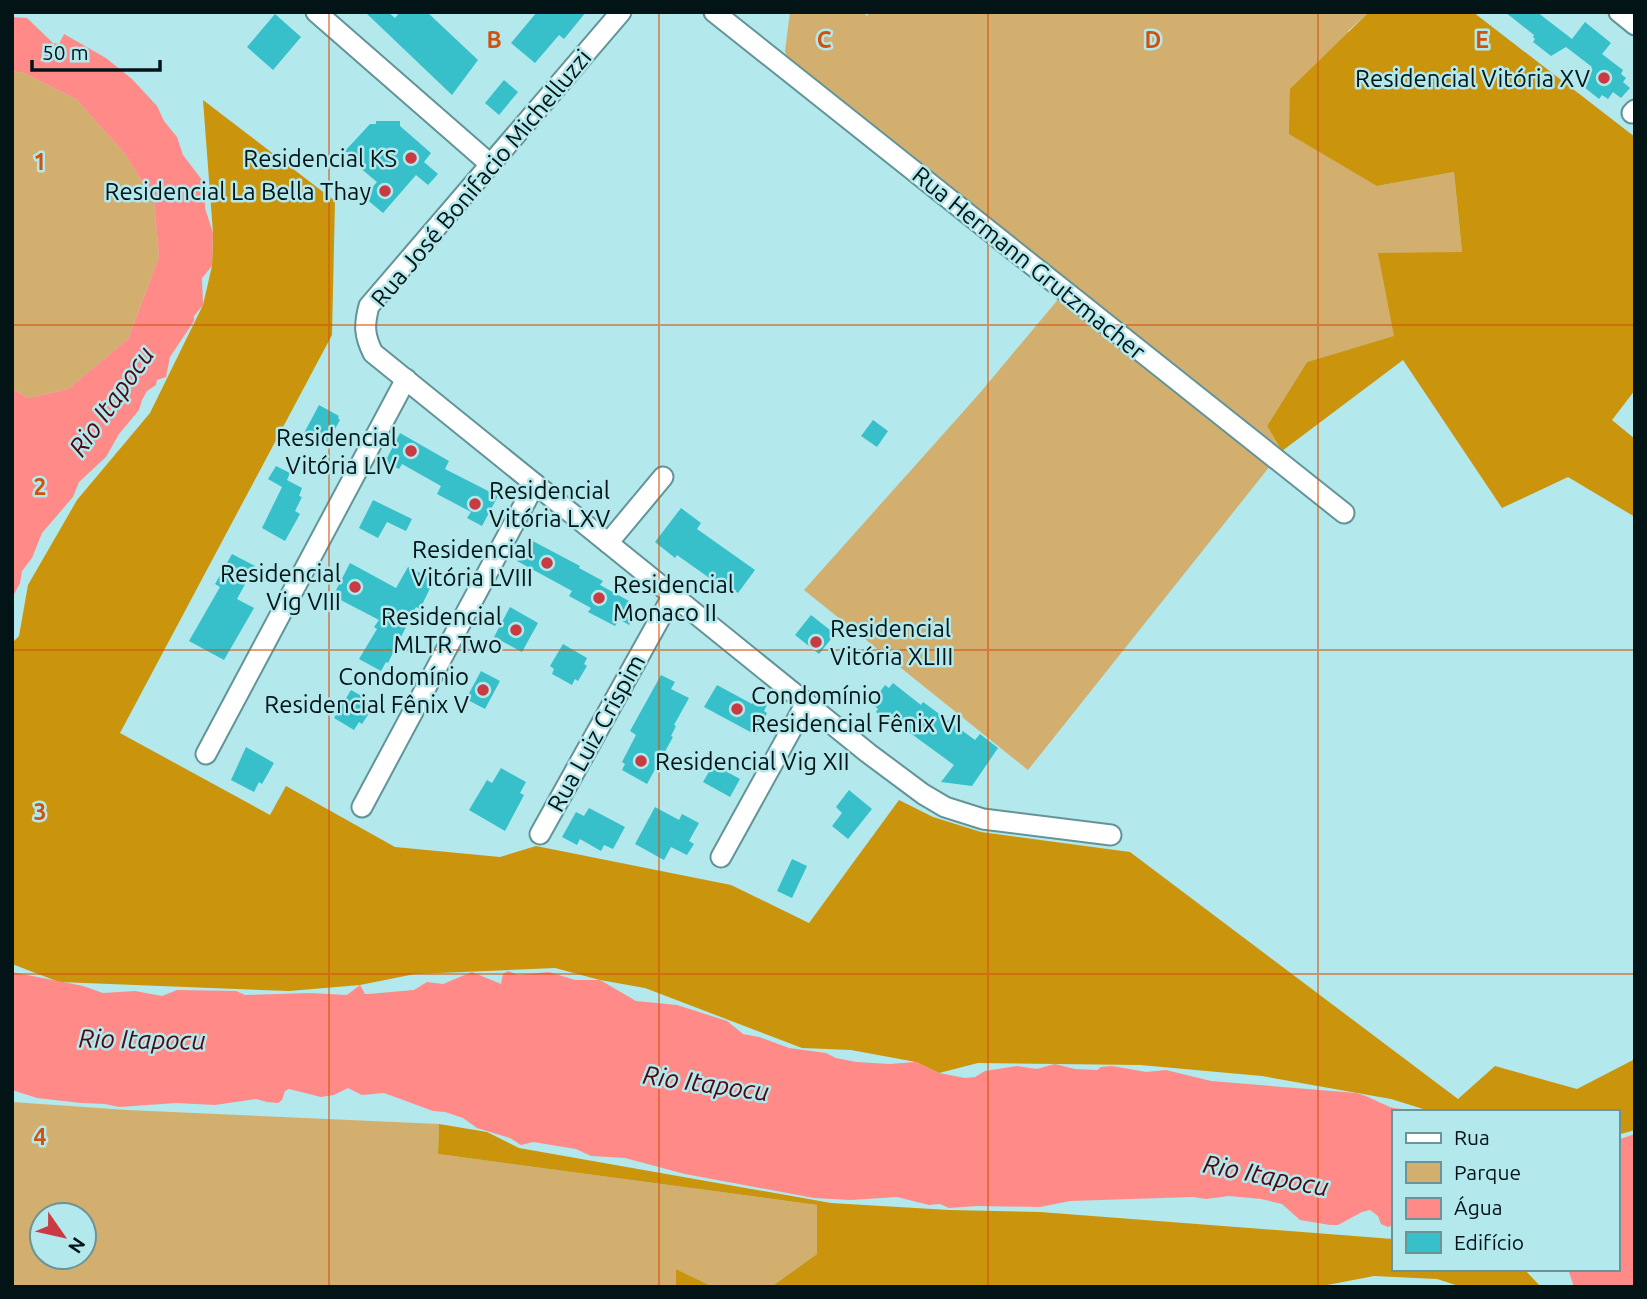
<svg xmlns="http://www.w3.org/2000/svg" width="1647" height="1299" font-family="Ubuntu,sans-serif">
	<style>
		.green { fill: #d2af6e; fill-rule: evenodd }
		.forest { fill: #ca940c }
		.water { fill: #ff8a88 }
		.building { fill: #37c0ca }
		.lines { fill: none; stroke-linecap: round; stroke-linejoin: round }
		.minor-casing { stroke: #629498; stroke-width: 23 }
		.minor { stroke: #fff; stroke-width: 19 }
		.grid { fill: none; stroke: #d1520d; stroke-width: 2; stroke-opacity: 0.55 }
		.poi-dot { fill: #ca3a43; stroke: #b3e8ec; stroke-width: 2.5 }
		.labels { text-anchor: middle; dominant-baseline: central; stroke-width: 5; stroke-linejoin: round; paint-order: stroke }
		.poi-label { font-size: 24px; fill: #021416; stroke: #b3e8ec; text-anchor: end }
		.street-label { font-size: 24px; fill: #021416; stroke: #b3e8ec }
		.water-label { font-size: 26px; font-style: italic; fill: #510810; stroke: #b3e8ec }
		.grid-label { font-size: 23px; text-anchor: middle; font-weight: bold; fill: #d1520d; stroke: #b3e8ec; stroke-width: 5; stroke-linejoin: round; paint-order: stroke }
	</style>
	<rect width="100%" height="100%" fill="#b3e8ec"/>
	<g class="green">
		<path d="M790 12H862L867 16 870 12H1369L1348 31 1377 186 1454 172 1462 252 1395 336 1307 362 1267 426 1282 451 1028 770 804 590 979 394 1071 284 793 74 785 51Z"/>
		<path d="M12 71 24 73 76 99 125 154 154 201 159 257 128 339 68 389 28 398 12 389Z"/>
		<path d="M12 1102 127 1110 439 1124 438 1154 817 1205V1254L771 1287H713L676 1269V1287H12ZM42 1215H84V1257H42Z"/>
	</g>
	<g class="forest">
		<path d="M1369 12H1473L1635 137V390L1612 420 1635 439V517L1568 477 1502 508 1403 360 1282 451 1267 426 1307 362 1394 336 1378 253 1462 252 1454 172 1377 186 1289 134 1290 89Z"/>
		<path d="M203 100 335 201 332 335 120 733 270 815 286 786 395 847 500 857 536 846 731 885 809 923 899 800 933 817 981 832 1130 852 1458 1099 1495 1066 1577 1089 1635 1059V1130L1617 1135V1112H1433L1391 1099 1262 1076 1140 1065 978 1063 939 1073 916 1062 851 1050 802 1048 645 988 600 980 555 968 415 974 360 985 289 991 59 982 12 964V643L19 636 28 585 77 500 150 413 203 305 212 266 213 233Z"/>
		<path d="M439 1124 487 1132 519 1148 831 1203 949 1210 1040 1212 1393 1239V1269H1524L1541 1287H1462L1437 1279 1374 1276 1317 1287H771L817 1254V1205L438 1154Z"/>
		<path d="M676 1269 713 1287H676Z"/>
	</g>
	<g class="water">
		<path d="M12 17 27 18 53 43 59 44 64 34 106 58 132 79 157 106 164 121 177 137 183 155 202 180 205 187V208L213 233 212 266 202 278 203 305 194 316V321L170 357 166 377 157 380 156 385 147 391 142 400 139 410 119 434 106 457 79 482 73 497 42 533 32 558 22 571 20 583 12 598V389L28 398 68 389 128 339 159 257 154 201 125 154 76 99 24 73 12 71Z"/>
		<path d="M508 971 518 975 549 972 575 980H600L636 1001 677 1005 727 1021 743 1034 759 1037 789 1048 826 1053 836 1058 856 1062 890 1064 916 1062 939 1073 965 1078 975 1077 985 1071 1017 1066 1037 1069 1055 1064 1075 1069 1097 1070 1101 1067 1112 1066 1146 1072 1166 1070 1211 1081 1356 1093C1368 1096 1378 1102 1390 1107 1399 1110 1409 1108 1420 1112H1393V1225L1388 1227 1381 1224 1378 1216 1370 1210 1362 1212 1338 1225H1330L1300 1220 1282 1204 1261 1199 1229 1196 1206 1199 1193 1197 1070 1201 1040 1207 977 1206 949 1208 940 1204 929 1205 897 1197 851 1200 814 1198 685 1174 625 1158 591 1156 576 1149 533 1142 521 1145 510 1138 477 1128 463 1118 445 1112 433 1111 384 1093 362 1095 348 1088 334 1095 321 1097 289 1089 285 1091 282 1100 278 1103 267 1102 256 1099 215 1105 176 1103 119 1107 105 1104 81 1103 37 1098 12 1090V972L83 986 103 993 135 991 162 996 177 990 236 991 245 995 310 993 347 995 360 985 365 994H368L414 990 427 982 443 984 472 972 501 984 503 974Z"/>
		<path d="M1635 1134V1287H1574L1568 1269H1617V1140Z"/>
	</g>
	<g class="building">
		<path d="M365 12H388L395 18 400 12H427L478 60 452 95Z"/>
		<path d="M537 12H586L564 39 559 35 535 63 511 43Z"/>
		<path d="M1505 12H1537L1572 39 1585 22 1611 43 1602 54 1623 70 1621 74 1626 78 1623 82 1630 88 1621 98 1613 92 1608 99 1602 95 1599 99 1584 87 1586 84 1583 79 1592 67 1566 47 1551 56 1533 42 1535 39 1533 37 1534 35Z"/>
		<path d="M275 14 301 37 273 70 247 47Z"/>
		<path d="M504 80 518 92 499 115 485 103Z"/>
		<path d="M376 121H400V126L431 153 424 162 438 174 428 185 416 175 383 213 364 197 377 182 352 161 354 158 345 151 370 124H376Z"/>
		<path d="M319 405 339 416 338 418 340 420 325 447 303 435Z"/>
		<path d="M873 420 888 431 877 447 861 436Z"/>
		<path d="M400 433 449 461 445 469 498 496 482 526 467 518 471 512 437 494 441 486 402 464 399 469 385 462Z"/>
		<path d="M276 466 290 473 287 480 302 488 299 496 302 497 295 511 300 514 285 541 262 528 282 487 268 479Z"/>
		<path d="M373 500 412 519 406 531 387 522 378 538 359 528Z"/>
		<path d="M681 508 701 523 697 529 755 570 738 593 732 589 729 592 677 555 675 558 655 542Z"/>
		<path d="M529 539 580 566 579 568 603 581 600 585 629 601 626 606 636 612 629 625 619 619 615 626 588 612 591 608 569 596 572 591 517 561Z"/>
		<path d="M232 554 255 566 237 599 254 608 224 660 189 641 220 587 215 584Z"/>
		<path d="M350 563 396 588 408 567 434 580 420 609 416 607 388 663 386 662 381 671 359 659 377 629 374 627 379 620 333 596Z"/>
		<path d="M510 607 538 623 522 652 494 637Z"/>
		<path d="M811 615 835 634 819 654 795 635Z"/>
		<path d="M563 644 587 658 584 664 587 666 578 681 575 679 572 685 552 674 554 669 550 666Z"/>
		<path d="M481 671 500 681 485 709 466 699Z"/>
		<path d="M661 675 675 682 671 689 689 698 674 725 676 726 671 736 673 737 647 784 622 770 625 764 622 762 636 735 630 731Z"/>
		<path d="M893 683 921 705 923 702 975 740 980 734 998 748 972 786 941 782 954 765 891 719 889 721 876 712 878 709 872 703 885 685 889 688Z"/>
		<path d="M717 685 752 704 755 699 767 705 764 711 767 713 756 735 704 707Z"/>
		<path d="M351 690 372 702 368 709 371 710 362 724 359 722 354 730 334 718Z"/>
		<path d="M246 747 274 763 262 784 259 782 254 792 231 780Z"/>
		<path d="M715 761 729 769 727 772 740 779 730 797 703 782Z"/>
		<path d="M501 768 526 782 520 793 524 795 505 831 469 810 487 780 492 783Z"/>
		<path d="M849 790 872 809 848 839 832 826 842 813 836 807Z"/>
		<path d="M655 807 679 820 682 814 699 823 689 841 694 844 687 855 671 847 664 860 635 844Z"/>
		<path d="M589 808 625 827 613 849 604 845 601 851 580 839 577 845 562 837 576 812 584 816Z"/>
		<path d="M792 859 807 866 792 898 777 891Z"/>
	</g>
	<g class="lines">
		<g class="minor-casing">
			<g id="minor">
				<path d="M316 12 490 164"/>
				<path d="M621 12 369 306C364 325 364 335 373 353L868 753 923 794 945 807 983 819 1111 835"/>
				<path d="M714 12 1344 513"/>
				<path d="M1619 12 1635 25"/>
				<path d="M1632 113 1635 110"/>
				<path d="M608 543 663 477"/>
				<path d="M206 754 406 379"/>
				<path d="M362 807 535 484"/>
				<path d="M540 834 673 595"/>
				<path d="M721 857 806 703"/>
			</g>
		</g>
		<use href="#minor" class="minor"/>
	</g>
	<path class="grid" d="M329 12V1287M659 12V1287M988 12V1287M1318 12V1287M12 325H1635M12 650H1635M12 974H1635"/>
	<g class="poi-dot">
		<circle cx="1604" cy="78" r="7"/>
		<circle cx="411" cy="158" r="7"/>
		<circle cx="385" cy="191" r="7"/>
		<circle cx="411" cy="451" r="7"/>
		<circle cx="475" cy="504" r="7"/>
		<circle cx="547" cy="563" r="7"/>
		<circle cx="355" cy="587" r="7"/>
		<circle cx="599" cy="598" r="7"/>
		<circle cx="516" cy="630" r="7"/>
		<circle cx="816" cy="642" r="7"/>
		<circle cx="483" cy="690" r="7"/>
		<circle cx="737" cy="709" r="7"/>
		<circle cx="641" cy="761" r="7"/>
	</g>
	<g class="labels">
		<g class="poi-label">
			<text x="1590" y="78">Residencial Vitória XV</text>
			<text x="397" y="158">Residencial KS</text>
			<text x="371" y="191">Residencial La Bella Thay</text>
			<text x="397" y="437">Residencial<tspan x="397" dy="28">Vitória LIV</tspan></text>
			<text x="489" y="490" text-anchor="start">Residencial<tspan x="489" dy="28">Vitória LXV</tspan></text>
			<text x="533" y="549">Residencial<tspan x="533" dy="28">Vitória LVIII</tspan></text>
			<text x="341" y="573">Residencial<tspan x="341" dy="28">Vig VIII</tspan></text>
			<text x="613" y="584" text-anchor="start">Residencial<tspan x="613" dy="28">Monaco II</tspan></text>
			<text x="502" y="616">Residencial<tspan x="502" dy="28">MLTR Two</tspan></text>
			<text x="830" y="628" text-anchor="start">Residencial<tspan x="830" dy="28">Vitória XLIII</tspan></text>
			<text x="469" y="676">Condomínio<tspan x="469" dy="28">Residencial Fênix V</tspan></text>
			<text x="751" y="695" text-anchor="start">Condomínio<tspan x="751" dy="28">Residencial Fênix VI</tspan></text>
			<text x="655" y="761" text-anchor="start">Residencial Vig XII</text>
		</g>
		<g class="street-label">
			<text transform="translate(481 178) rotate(-50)">Rua José Bonifacio Michelluzzi</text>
			<text transform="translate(1029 263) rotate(39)">Rua Hermann Grutzmacher</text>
			<text transform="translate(596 733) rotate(-61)">Rua Luiz Crispim</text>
		</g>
		<g class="water-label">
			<text transform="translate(111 401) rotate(-55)">Rio Itapocu</text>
			<text transform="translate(142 1039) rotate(1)">Rio Itapocu</text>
			<text transform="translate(706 1083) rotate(8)">Rio Itapocu</text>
			<text transform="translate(1266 1175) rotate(11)">Rio Itapocu</text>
		</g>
	</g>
	<g class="grid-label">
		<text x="494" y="48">B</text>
		<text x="824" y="48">C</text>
		<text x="1153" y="48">D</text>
		<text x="1482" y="48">E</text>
		<text x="40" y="170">1</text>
		<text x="40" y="495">2</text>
		<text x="40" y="820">3</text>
		<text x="40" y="1145">4</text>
	</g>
	<rect width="1647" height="1299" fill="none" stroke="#021416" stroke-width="28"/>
	<rect x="1392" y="1110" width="228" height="161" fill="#b3e8ec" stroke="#6c9396" stroke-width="2"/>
	<rect x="1406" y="1133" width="35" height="10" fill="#ffffff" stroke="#6c9396" stroke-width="2"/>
	<text x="1454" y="1145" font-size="21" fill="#021416">Rua</text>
	<rect x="1406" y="1162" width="35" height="21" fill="#d2af6e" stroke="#6c9396" stroke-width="2"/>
	<text x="1454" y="1180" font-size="21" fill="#021416">Parque</text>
	<rect x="1406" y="1198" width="35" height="21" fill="#ff8a88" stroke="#6c9396" stroke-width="2"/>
	<text x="1454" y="1215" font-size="21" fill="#021416">Água</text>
	<rect x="1406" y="1232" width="35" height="21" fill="#37c0ca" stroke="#6c9396" stroke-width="2"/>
	<text x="1454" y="1250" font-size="21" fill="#021416">Edifício</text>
	<g transform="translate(63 1236) rotate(124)"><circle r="33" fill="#b3e8ec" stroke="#6c9396" stroke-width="2"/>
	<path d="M0-5L12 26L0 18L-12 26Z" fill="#ca3a43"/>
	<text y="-10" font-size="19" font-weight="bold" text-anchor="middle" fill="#021416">N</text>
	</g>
	<path d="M32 60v10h128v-10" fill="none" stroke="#021416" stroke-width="3.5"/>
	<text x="42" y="60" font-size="21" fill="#021416" stroke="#b3e8ec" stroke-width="5" paint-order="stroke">50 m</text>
</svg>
